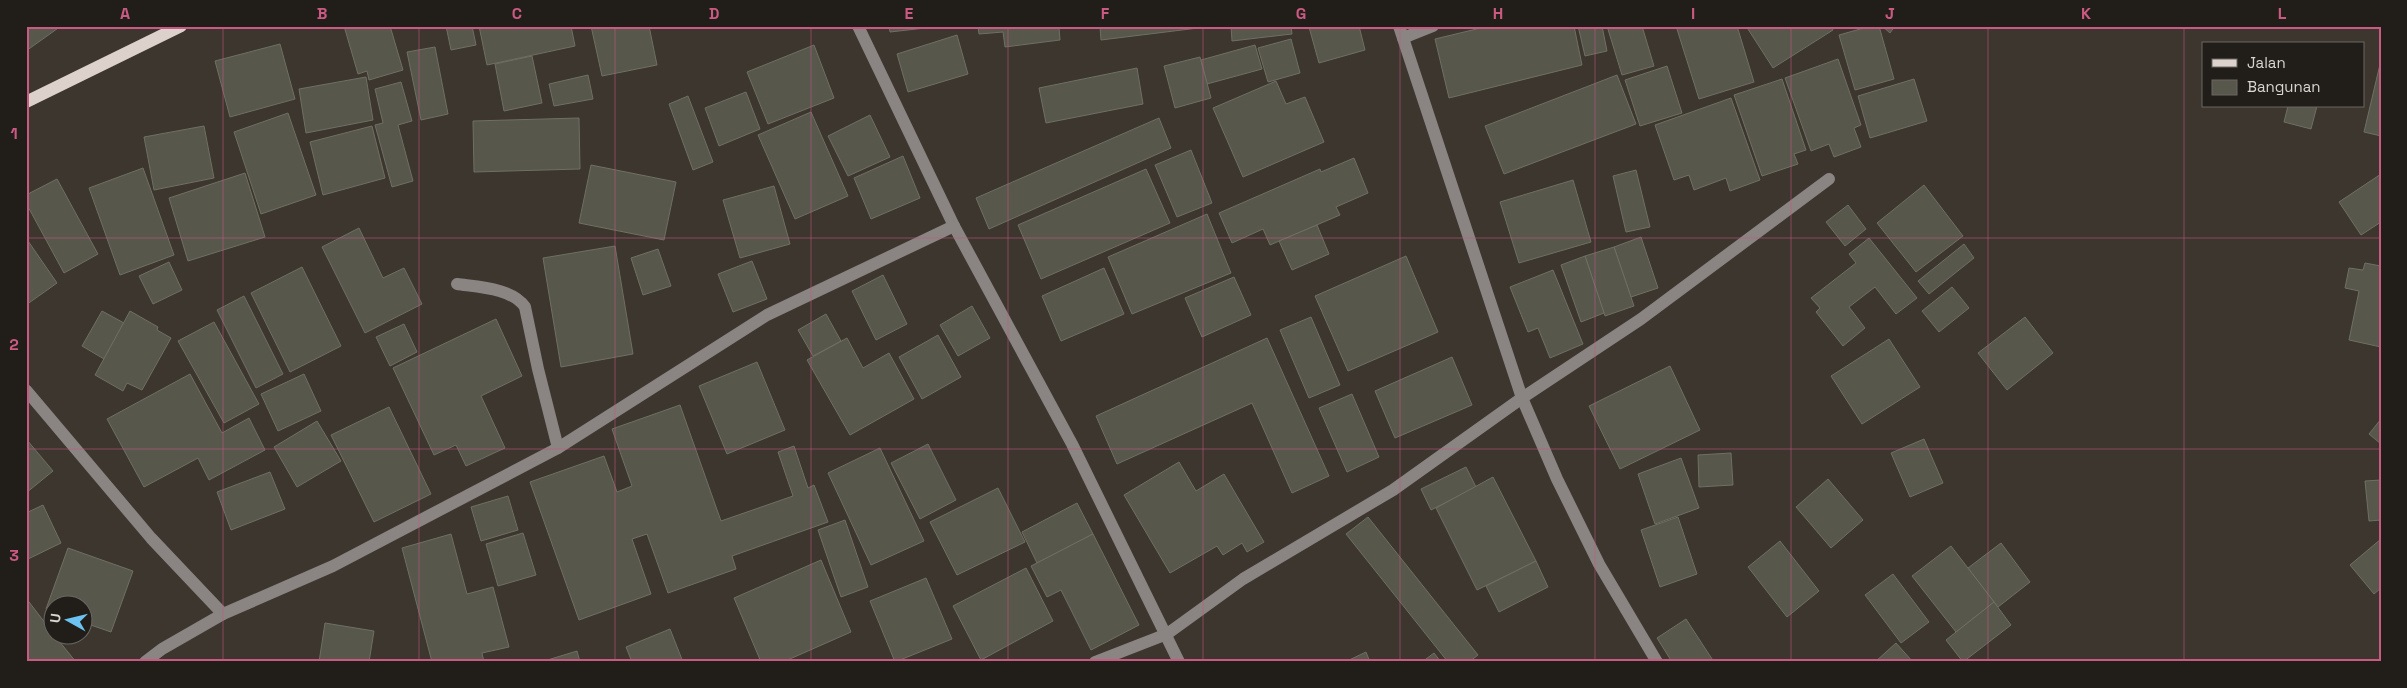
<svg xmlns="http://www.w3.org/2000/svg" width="2407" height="688" font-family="'Space Grotesk',sans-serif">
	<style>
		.building { fill: #57574c; stroke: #6f6f64 }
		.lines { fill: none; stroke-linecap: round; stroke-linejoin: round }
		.minor { stroke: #8a8482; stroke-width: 12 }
		.major { stroke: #ddd1cc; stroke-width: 12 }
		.grid { fill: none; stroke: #ca5a84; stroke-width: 1; stroke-opacity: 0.55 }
		.neatline { fill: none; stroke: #ca5a84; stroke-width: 2 }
		.grid-label { font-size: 16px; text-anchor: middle; font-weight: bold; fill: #ca5a84 }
	</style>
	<rect width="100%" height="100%" fill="#3c362e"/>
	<g class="building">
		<path d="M26 26H61L26 51Z"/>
		<path d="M344 26H390L403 70 369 80 367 71 358 74Z"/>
		<path d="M446 26H472L476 45 451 50Z"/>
		<path d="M479 26H571L575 46 487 65Z"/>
		<path d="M591 26H649L657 65 602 76Z"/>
		<path d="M889 26H943L890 32Z"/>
		<path d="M978 26H1075L1059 28 1060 40 1005 47 1003 32 979 34Z"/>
		<path d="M1100 26H1198V28L1101 40Z"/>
		<path d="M1231 26H1291L1292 34 1232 41Z"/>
		<path d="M1359 26 1365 50 1319 63 1309 27Z"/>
		<path d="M1489 26H1574L1582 65 1449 98 1435 39Z"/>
		<path d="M1578 26H1602L1607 51 1585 56Z"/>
		<path d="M1607 26H1642L1654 66 1622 75Z"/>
		<path d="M1676 26H1737L1754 82 1699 99Z"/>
		<path d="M1746 26H1831L1833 30 1773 68Z"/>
		<path d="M1871 26H1879L1894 79 1855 90 1839 35Z"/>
		<path d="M1882 26H1895L1890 33Z"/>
		<path d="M957 35 968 74 908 92 897 54Z"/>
		<path d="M1291 39 1300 73 1268 82 1258 48Z"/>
		<path d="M280 44 295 99 230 117 215 61Z"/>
		<path d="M814 45 834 98 768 124 747 72Z"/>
		<path d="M1255 45 1262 69 1207 84 1201 60Z"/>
		<path d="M435 47 448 114 421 120 407 52Z"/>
		<path d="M532 56 542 103 504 111 495 64Z"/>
		<path d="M1200 57 1211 98 1175 108 1164 66Z"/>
		<path d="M1838 59 1861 125 1854 128 1861 147 1834 157 1829 144 1811 151 1785 78Z"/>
		<path d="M2381 60V136L2364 132Z"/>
		<path d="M1667 66 1682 113 1640 126 1625 80Z"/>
		<path d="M1137 68 1143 104 1046 123 1039 88Z"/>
		<path d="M588 75 593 99 554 106 549 84Z"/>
		<path d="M1617 75 1636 124 1504 174 1485 126Z"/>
		<path d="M366 77 373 120 306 133 299 89Z"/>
		<path d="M1782 79 1806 150 1794 154 1798 164 1762 176 1734 95Z"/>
		<path d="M1914 79 1927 121 1870 138 1858 96Z"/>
		<path d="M1276 81 1286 104 1305 97 1324 142 1243 177 1213 108Z"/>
		<path d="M401 82 412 121 398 125 413 181 392 187 375 125 383 123 375 89Z"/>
		<path d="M746 92 760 129 719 146 705 108Z"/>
		<path d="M688 96 713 162 693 170 669 104Z"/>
		<path d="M1731 98 1760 180 1730 191 1726 178 1694 190 1689 175 1674 180 1655 125Z"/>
		<path d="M2288 106H2317L2311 129 2284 122Z"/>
		<path d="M811 112 848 196 795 219 758 135Z"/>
		<path d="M288 113 316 195 261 214 234 132Z"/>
		<path d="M870 115 890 157 848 176 828 136Z"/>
		<path d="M579 118 580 169 474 172 473 121Z"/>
		<path d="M1159 118 1171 148 989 229 976 198Z"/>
		<path d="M204 126 214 178 154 190 144 137Z"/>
		<path d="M372 126 385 178 323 195 310 142Z"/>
		<path d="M1191 150 1212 203 1177 217 1155 165Z"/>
		<path d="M903 156 920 198 871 219 854 178Z"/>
		<path d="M1354 158 1368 193 1336 207 1340 215 1270 245 1263 229 1232 243 1219 213 1320 169 1321 172Z"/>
		<path d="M591 165 676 182 664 240 579 223Z"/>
		<path d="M143 168 174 255 120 275 89 188Z"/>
		<path d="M1146 169 1170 223 1041 279 1018 225Z"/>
		<path d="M1636 170 1650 227 1626 232 1613 176Z"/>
		<path d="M245 173 265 237 188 261 169 198Z"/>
		<path d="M2381 174V222L2361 235 2339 202Z"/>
		<path d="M57 179 98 254 64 273 26 203V195Z"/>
		<path d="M1573 180 1591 242 1519 263 1500 202Z"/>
		<path d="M1924 185 1963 236 1916 272 1877 223Z"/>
		<path d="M774 186 790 244 740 258 723 200Z"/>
		<path d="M1848 205 1866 229 1845 246 1826 222Z"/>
		<path d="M1207 214 1231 273 1132 314 1108 257Z"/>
		<path d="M1317 225 1329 254 1292 270 1279 241Z"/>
		<path d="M359 228 383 278 404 268 422 304 365 333 322 247Z"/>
		<path d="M1641 237 1658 288 1631 297 1614 247Z"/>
		<path d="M26 238 57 283 26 305Z"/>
		<path d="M1869 238 1917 298 1896 314 1875 287 1849 307 1865 328 1843 346 1816 312 1820 308 1811 298 1856 263 1849 254Z"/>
		<path d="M1964 244 1974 258 1929 294 1918 281Z"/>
		<path d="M615 246 633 354 561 367 543 258Z"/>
		<path d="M1614 247 1634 306 1605 316 1585 256Z"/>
		<path d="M658 249 671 286 643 295 631 258Z"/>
		<path d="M1406 256 1438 332 1348 371 1315 296Z"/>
		<path d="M1585 256 1604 313 1581 322 1561 265Z"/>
		<path d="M752 261 767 299 733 312 718 274Z"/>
		<path d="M169 262 182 290 153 304 139 276Z"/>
		<path d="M2365 263 2381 266V347L2349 340 2359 291 2345 288 2349 268 2363 270Z"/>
		<path d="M302 267 341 346 290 372 251 293Z"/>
		<path d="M1104 268 1124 314 1061 341 1042 296Z"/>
		<path d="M1553 270 1583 344 1550 358 1538 328 1528 332 1510 287Z"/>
		<path d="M883 275 907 324 876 340 852 291Z"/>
		<path d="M1234 277 1251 315 1202 337 1185 298Z"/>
		<path d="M1952 287 1969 308 1939 332 1922 311Z"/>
		<path d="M244 296 283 374 256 388 217 310Z"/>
		<path d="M972 306 990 338 958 356 940 325Z"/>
		<path d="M102 311 124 323 104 359 82 346Z"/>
		<path d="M130 311 158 327 157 330 171 338 142 390 127 383 123 391 95 375Z"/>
		<path d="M826 314 841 341 813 356 798 330Z"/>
		<path d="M1311 317 1340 385 1309 398 1280 330Z"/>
		<path d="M2025 317 2053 353 2007 390 1978 353Z"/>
		<path d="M496 319 522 376 481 396 505 448 466 466 456 445 434 455 393 368Z"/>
		<path d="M214 322 259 404 224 423 178 341Z"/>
		<path d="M404 324 417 352 390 366 376 337Z"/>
		<path d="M938 335 961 377 922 399 899 357Z"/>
		<path d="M847 338 863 368 889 353 914 399 850 435 807 360Z"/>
		<path d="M1267 338 1329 476 1292 493 1252 403 1117 464 1096 416Z"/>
		<path d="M1889 339 1920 387 1862 424 1831 376Z"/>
		<path d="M1452 357 1472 405 1395 438 1375 391Z"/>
		<path d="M757 362 785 430 727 454 699 386Z"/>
		<path d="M1670 366 1700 430 1620 469 1589 406Z"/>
		<path d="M190 374 222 433 249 418 265 450 209 480 198 458 144 487 107 419Z"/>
		<path d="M304 374 321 411 278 431 261 394Z"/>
		<path d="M1352 394 1379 457 1347 472 1319 408Z"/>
		<path d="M680 405 721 521 793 496 778 452 794 446 808 488 814 485 828 522 732 556 736 569 668 593 647 534 632 539 651 594 579 620 530 482 604 456 617 492 632 486 612 429Z"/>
		<path d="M389 407 431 494 374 522 331 435Z"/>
		<path d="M2381 419V444L2369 434Z"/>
		<path d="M317 421 341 461 297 487 274 447Z"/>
		<path d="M1924 439 1943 483 1910 497 1891 453Z"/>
		<path d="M27 440 53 471 26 493V441Z"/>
		<path d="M928 444 956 500 920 519 891 463Z"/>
		<path d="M880 448 924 541 871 565 828 473Z"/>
		<path d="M1731 453 1733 485 1699 487 1698 455Z"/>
		<path d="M1681 458 1699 508 1655 524 1638 474Z"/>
		<path d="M1179 462 1196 491 1224 474 1264 542 1247 552 1242 543 1223 555 1217 546 1170 573 1124 495Z"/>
		<path d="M1466 467 1476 487 1431 510 1421 489Z"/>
		<path d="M270 472 285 509 231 530 217 492Z"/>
		<path d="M1493 477 1536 561 1477 590 1436 508Z"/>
		<path d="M1828 479 1863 520 1831 548 1796 507Z"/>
		<path d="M2381 480V520L2369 521 2365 481Z"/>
		<path d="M998 488 1025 542 957 575 930 522Z"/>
		<path d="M508 496 518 530 481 541 471 507Z"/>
		<path d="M1077 503 1093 534 1037 563 1022 532Z"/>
		<path d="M43 505 61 543 26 560V513Z"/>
		<path d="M1368 517 1478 655 1469 662H1448L1346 534Z"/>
		<path d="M1678 517 1697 574 1660 587 1641 530Z"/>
		<path d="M845 520 868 587 841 597 818 530Z"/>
		<path d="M523 533 536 575 498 586 486 544Z"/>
		<path d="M451 534 467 594 493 587 509 647 482 653 484 662H432L402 548Z"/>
		<path d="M1093 534 1139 625 1091 650 1061 590 1047 597 1031 566Z"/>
		<path d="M2381 539V588L2374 594 2350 565Z"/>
		<path d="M1780 541 1819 591 1787 617 1748 567Z"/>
		<path d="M2001 543 2030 582 1998 607 1968 568Z"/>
		<path d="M1951 546 1994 602 1956 632 1912 576Z"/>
		<path d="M68 548 133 571 111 632 82 622V606H52V611L46 609Z"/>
		<path d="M821 560 851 632 783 662H761L734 598Z"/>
		<path d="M1536 561 1548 587 1499 612 1486 586Z"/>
		<path d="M1026 568 1053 621 981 660 953 606Z"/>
		<path d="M1893 574 1929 622 1901 643 1865 595Z"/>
		<path d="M926 578 952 639 895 662 870 601Z"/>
		<path d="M26 598 52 632V636H55L76 662H26Z"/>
		<path d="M1994 602 2011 625 1963 662 1946 640Z"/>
		<path d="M1686 619 1714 662H1672L1657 638Z"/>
		<path d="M325 623 374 631 369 662H319Z"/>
		<path d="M670 629 683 662H632L626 647Z"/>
		<path d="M1896 643 1913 662H1875Z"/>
		<path d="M577 651 580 662H541Z"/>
		<path d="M1366 652 1370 662H1345Z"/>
		<path d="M1434 653 1441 662H1422Z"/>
	</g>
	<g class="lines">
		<g class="minor">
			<path d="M858 26 954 226 1072 444 1179 662"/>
			<path d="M1399 26 1522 398 1557 479 1599 564 1657 662"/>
			<path d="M1403 38 1433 26"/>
			<path d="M457 284C478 287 512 288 525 307L538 369 558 448"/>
			<path d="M26 390 151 538 223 614"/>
			<path d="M145 662 162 649 223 614 333 566 558 448 767 315 954 226"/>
			<path d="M1095 662 1167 634 1243 579 1393 490 1522 398 1641 319 1829 179"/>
		</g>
		<path class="major" d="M26 102 181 26"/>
	</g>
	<path class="grid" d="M223 26V662M419 26V662M615 26V662M811 26V662M1008 26V662M1203 26V662M1400 26V662M1595 26V662M1791 26V662M1988 26V662M2184 26V662M26 238H2381M26 449H2381"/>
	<rect width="2407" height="688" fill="none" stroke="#211e1a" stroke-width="55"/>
	<rect x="2202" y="42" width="162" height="65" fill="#211e1a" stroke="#6b6763"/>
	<rect x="2212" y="59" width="25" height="8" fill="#ddd1cc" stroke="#6b6763"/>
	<text x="2247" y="68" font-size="15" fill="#d9d5d0">Jalan</text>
	<rect x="2212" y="80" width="25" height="15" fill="#57574c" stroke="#6b6763"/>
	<text x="2247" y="92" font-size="15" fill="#d9d5d0">Bangunan</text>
	<g transform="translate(68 620) rotate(278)"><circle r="24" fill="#211e1a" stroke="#6b6763"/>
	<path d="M0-4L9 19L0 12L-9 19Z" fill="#6cc3f2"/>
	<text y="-8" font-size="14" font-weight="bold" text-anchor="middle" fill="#d9d5d0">U</text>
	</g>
	<rect x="28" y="28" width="2352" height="632" class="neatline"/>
	<g class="grid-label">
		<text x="125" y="19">A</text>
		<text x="322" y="19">B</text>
		<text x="517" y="19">C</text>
		<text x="714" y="19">D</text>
		<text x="909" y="19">E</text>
		<text x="1105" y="19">F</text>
		<text x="1301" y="19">G</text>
		<text x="1498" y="19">H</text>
		<text x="1693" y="19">I</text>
		<text x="1890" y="19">J</text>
		<text x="2086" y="19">K</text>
		<text x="2282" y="19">L</text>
		<text x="14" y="139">1</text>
		<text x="14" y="350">2</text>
		<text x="14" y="561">3</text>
	</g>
</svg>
